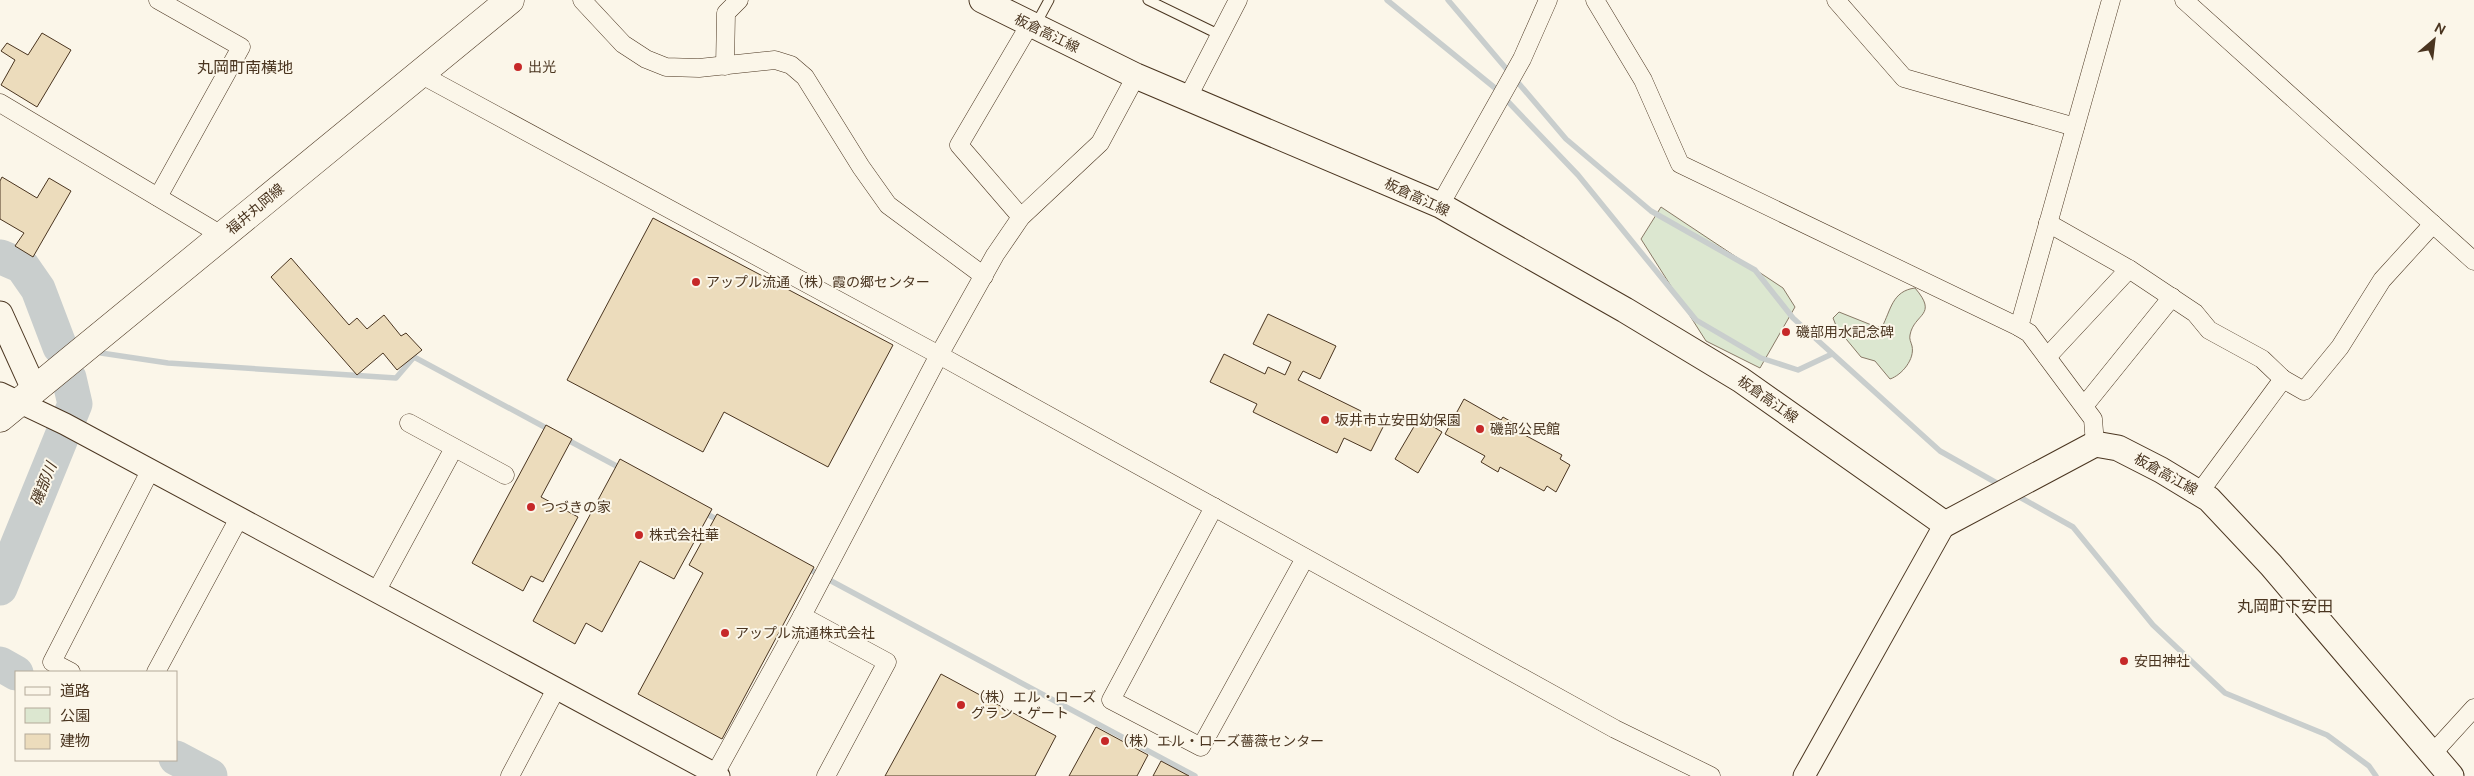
<svg xmlns="http://www.w3.org/2000/svg" width="2474" height="776" font-family="Ubuntu,'Noto Sans JP',sans-serif">
	<style>
		.green { fill: #dce7d0; stroke: #887966 }
		.lines { fill: none; stroke-linecap: round; stroke-linejoin: round }
		.stream { stroke: #c9cecd; stroke-width: 5.5 }
		.river { stroke: #c9cecd; stroke-width: 35 }
		.building { fill: #ecdcbc; stroke: #4a3520 }
		.service-casing { stroke: #4a3520; stroke-width: 11 }
		.minor-casing { stroke: #4a3520; stroke-width: 19 }
		.tertiary-casing { stroke: #4a3520; stroke-width: 23 }
		.secondary-casing { stroke: #4a3520; stroke-width: 27 }
		.primary-casing { stroke: #4a3520; stroke-width: 29 }
		.service { stroke: #fbf6e9; stroke-width: 9 }
		.minor { stroke: #fbf6e9; stroke-width: 18 }
		.tertiary { stroke: #fbf6e9; stroke-width: 21 }
		.secondary { stroke: #fbf6e9; stroke-width: 25 }
		.primary { stroke: #fbf6e9; stroke-width: 28 }
		.poi-dot { fill: #c62828; stroke: #fbf6e9; stroke-width: 2 }
		.labels { text-anchor: middle; dominant-baseline: central; stroke-width: 4; stroke-linejoin: round; paint-order: stroke }
		.street-label { font-size: 14px; fill: #4a3520; stroke: #fbf6e9 }
		.poi-label { font-size: 14px; fill: #4a3520; stroke: #fbf6e9; text-anchor: start }
		.water-label { font-size: 15px; font-style: italic; fill: #4a3520; stroke: #fbf6e9 }
		.quarter-label { font-size: 16px; fill: #4a3520; stroke: #fbf6e9 }
	</style>
	<rect width="100%" height="100%" fill="#fbf6e9"/>
	<g class="green">
		<path d="M1661 207 1783 288 1795 307 1760 368 1706 341 1641 239Z"/>
		<path d="M1915 288C1939 316 1914 313 1910 335 1909 339 1911 342 1912 346 1915 359 1902 375 1890 379L1875 361 1861 357 1837 328 1833 318 1839 312 1874 326 1882 327C1891 310 1892 291 1915 288Z"/>
	</g>
	<g class="lines">
		<g class="stream">
			<path d="M1387 0 1495 88 1578 175 1696 320 1761 358 1798 370 1832 354"/>
			<path d="M1448 0 1566 139 1651 211 1755 270 1793 318 1940 451 2002 486"/>
			<path d="M101 353 168 363 396 378 414 357 550 430"/>
			<path d="M564 438 622 469"/>
			<path d="M2016 495 2073 527 2153 625 2225 693 2327 735 2369 766 2376 776"/>
			<path d="M703 512 722 522"/>
			<path d="M807 568 1195 776"/>
		</g>
		<g class="river">
			<path d="M1 257 22 266 38 289 60 347"/>
			<path d="M0 588 75 404 69 378"/>
			<path d="M0 664 16 673"/>
			<path d="M176 758 210 776"/>
		</g>
	</g>
	<g class="building">
		<path d="M42 33 71 50 37 107 1 85 15 60 1 51 7 43 28 55Z"/>
		<path d="M2 177 37 198 49 178 71 191 33 257 15 246 24 233 0 219V181Z"/>
		<path d="M653 218 893 345 828 467 724 412 703 452 567 380Z"/>
		<path d="M291 258 349 325 357 318 367 329 384 315 401 336 406 333 422 350 397 370 383 353 357 375 271 277Z"/>
		<path d="M1268 314 1336 346 1320 379 1303 371 1298 380 1361 411 1359 415 1383 427 1371 451 1344 438 1337 453 1253 412 1257 404 1210 382 1224 354 1265 374 1268 367 1285 375 1291 362 1253 344Z"/>
		<path d="M1464 399 1501 420 1503 417 1522 428 1521 433 1562 455 1560 459 1570 465 1556 492 1547 486 1544 491 1500 467 1498 472 1481 462 1485 456 1445 434Z"/>
		<path d="M1419 418 1442 432 1418 473 1395 459Z"/>
		<path d="M546 425 572 439 541 497 578 517 543 582 531 576 523 591 472 563Z"/>
		<path d="M620 459 712 509 674 579 640 561 602 632 586 623 575 644 533 621Z"/>
		<path d="M717 514 814 567 722 739 638 694 703 573 689 565Z"/>
		<path d="M941 674 1056 736 1035 776H885Z"/>
		<path d="M1096 727 1148 755 1137 776H1069Z"/>
		<path d="M1161 761 1189 776H1153Z"/>
	</g>
	<g class="lines">
		<g class="service-casing">
			<g id="service">
				<path d="M1148 0 1220 35"/>
				<path d="M1036 24 1049 0"/>
			</g>
		</g>
		<g class="minor-casing">
			<g id="minor">
				<path d="M582 0 623 44 646 59 666 67 699 68 775 60 791 65 805 77 861 167 888 205 984 276"/>
				<path d="M1595 0 1643 80 1680 164 2019 327"/>
				<path d="M1836 0 1904 78 2075 127"/>
				<path d="M2184 0 2474 261"/>
				<path d="M725 66 726 13 739 0"/>
				<path d="M420 74 939 355 1615 729 1711 776"/>
				<path d="M1188 97 1238 0"/>
				<path d="M0 103 223 236"/>
				<path d="M158 197 241 47 158 0"/>
				<path d="M1440 205 1522 59 1548 0"/>
				<path d="M1021 217 959 145 1030 24"/>
				<path d="M2048 223 2129 269 2195 313 2209 330 2262 359 2283 379 2304 391 2340 347 2382 280 2433 224"/>
				<path d="M2047 357 2129 269"/>
				<path d="M2084 406 2172 297"/>
				<path d="M409 423 505 475"/>
				<path d="M2095 444 2093 419 2029 333 2019 327 2111 0"/>
				<path d="M2199 493 2283 379"/>
				<path d="M1214 507 1111 700 1201 747 1305 558"/>
				<path d="M376 592 454 448"/>
				<path d="M802 616 887 662 826 776"/>
				<path d="M71 672 52 662 150 471"/>
				<path d="M156 672 239 518"/>
				<path d="M2432 754 2474 708"/>
				<path d="M715 774 802 616 939 355 995 255 1021 217 1100 143 1136 76"/>
				<path d="M510 776 556 689"/>
			</g>
		</g>
		<g class="tertiary-casing">
			<g id="tertiary">
				<path d="M0 393 65 424 719 776"/>
				<path d="M1804 776 1945 524"/>
			</g>
		</g>
		<g class="secondary-casing">
			<g id="secondary">
				<path d="M982 0 1136 76 1440 205 1625 310 1741 380 1945 524 2095 444 2118 448 2161 470 2209 499 2271 565 2451 776"/>
				<path d="M0 314 34 389"/>
			</g>
		</g>
		<g class="primary-casing">
			<path id="primary" d="M0 418 510 0"/>
		</g>
		<use href="#service" class="service"/>
		<use href="#minor" class="minor"/>
		<use href="#tertiary" class="tertiary"/>
		<use href="#secondary" class="secondary"/>
		<use href="#primary" class="primary"/>
	</g>
	<g class="poi-dot">
		<circle cx="518" cy="67" r="5"/>
		<circle cx="696" cy="282" r="5"/>
		<circle cx="1786" cy="332" r="5"/>
		<circle cx="1325" cy="420" r="5"/>
		<circle cx="1480" cy="429" r="5"/>
		<circle cx="531" cy="507" r="5"/>
		<circle cx="639" cy="535" r="5"/>
		<circle cx="725" cy="633" r="5"/>
		<circle cx="2124" cy="661" r="5"/>
		<circle cx="961" cy="705" r="5"/>
		<circle cx="1105" cy="741" r="5"/>
	</g>
	<g class="labels">
		<g class="street-label">
			<text transform="translate(1047 33) rotate(26)">板倉高江線</text>
			<text transform="translate(1417 197) rotate(25)">板倉高江線</text>
			<text transform="translate(255 209) rotate(-40)">福井丸岡線</text>
			<text transform="translate(1768 399) rotate(35)">板倉高江線</text>
			<text transform="translate(2166 474) rotate(29)">板倉高江線</text>
		</g>
		<g class="poi-label">
			<text x="528" y="67">出光</text>
			<text x="706" y="282">アップル流通（株）霞の郷センター</text>
			<text x="1796" y="332">磯部用水記念碑</text>
			<text x="1335" y="420">坂井市立安田幼保園</text>
			<text x="1490" y="429">磯部公民館</text>
			<text x="541" y="507">つづきの家</text>
			<text x="649" y="535">株式会社華</text>
			<text x="735" y="633">アップル流通株式会社</text>
			<text x="2134" y="661">安田神社</text>
			<text x="971" y="697">（株）エル・ローズ<tspan x="971" dy="16">グラン・ゲート</tspan></text>
			<text x="1115" y="741">（株）エル・ローズ薔薇センター</text>
		</g>
		<g class="water-label">
			<text transform="translate(43 484) rotate(-68)">磯部川</text>
		</g>
		<g class="quarter-label">
			<text x="245" y="67">丸岡町南横地</text>
			<text x="2285" y="606">丸岡町下安田</text>
		</g>
	</g>
	<rect x="15" y="671" width="162" height="90" fill="#fbf6e9" stroke="#b4a999"/>
	<rect x="25" y="687" width="25" height="8" fill="#fbf6e9" stroke="#b4a999"/>
	<text x="60" y="696" font-size="15" fill="#4a3520">道路</text>
	<rect x="25" y="708" width="25" height="15" fill="#dce7d0" stroke="#b4a999"/>
	<text x="60" y="721" font-size="15" fill="#4a3520">公園</text>
	<rect x="25" y="734" width="25" height="15" fill="#ecdcbc" stroke="#b4a999"/>
	<text x="60" y="746" font-size="15" fill="#4a3520">建物</text>
	<g transform="translate(2434 40) rotate(28)" stroke="#fbf6e9" stroke-width="4" paint-order="stroke">
	<path d="M0-4L9 19L0 12L-9 19Z" fill="#4a3520"/>
	<text y="-8" font-size="14" font-weight="bold" text-anchor="middle" fill="#4a3520">N</text>
	</g>
</svg>
